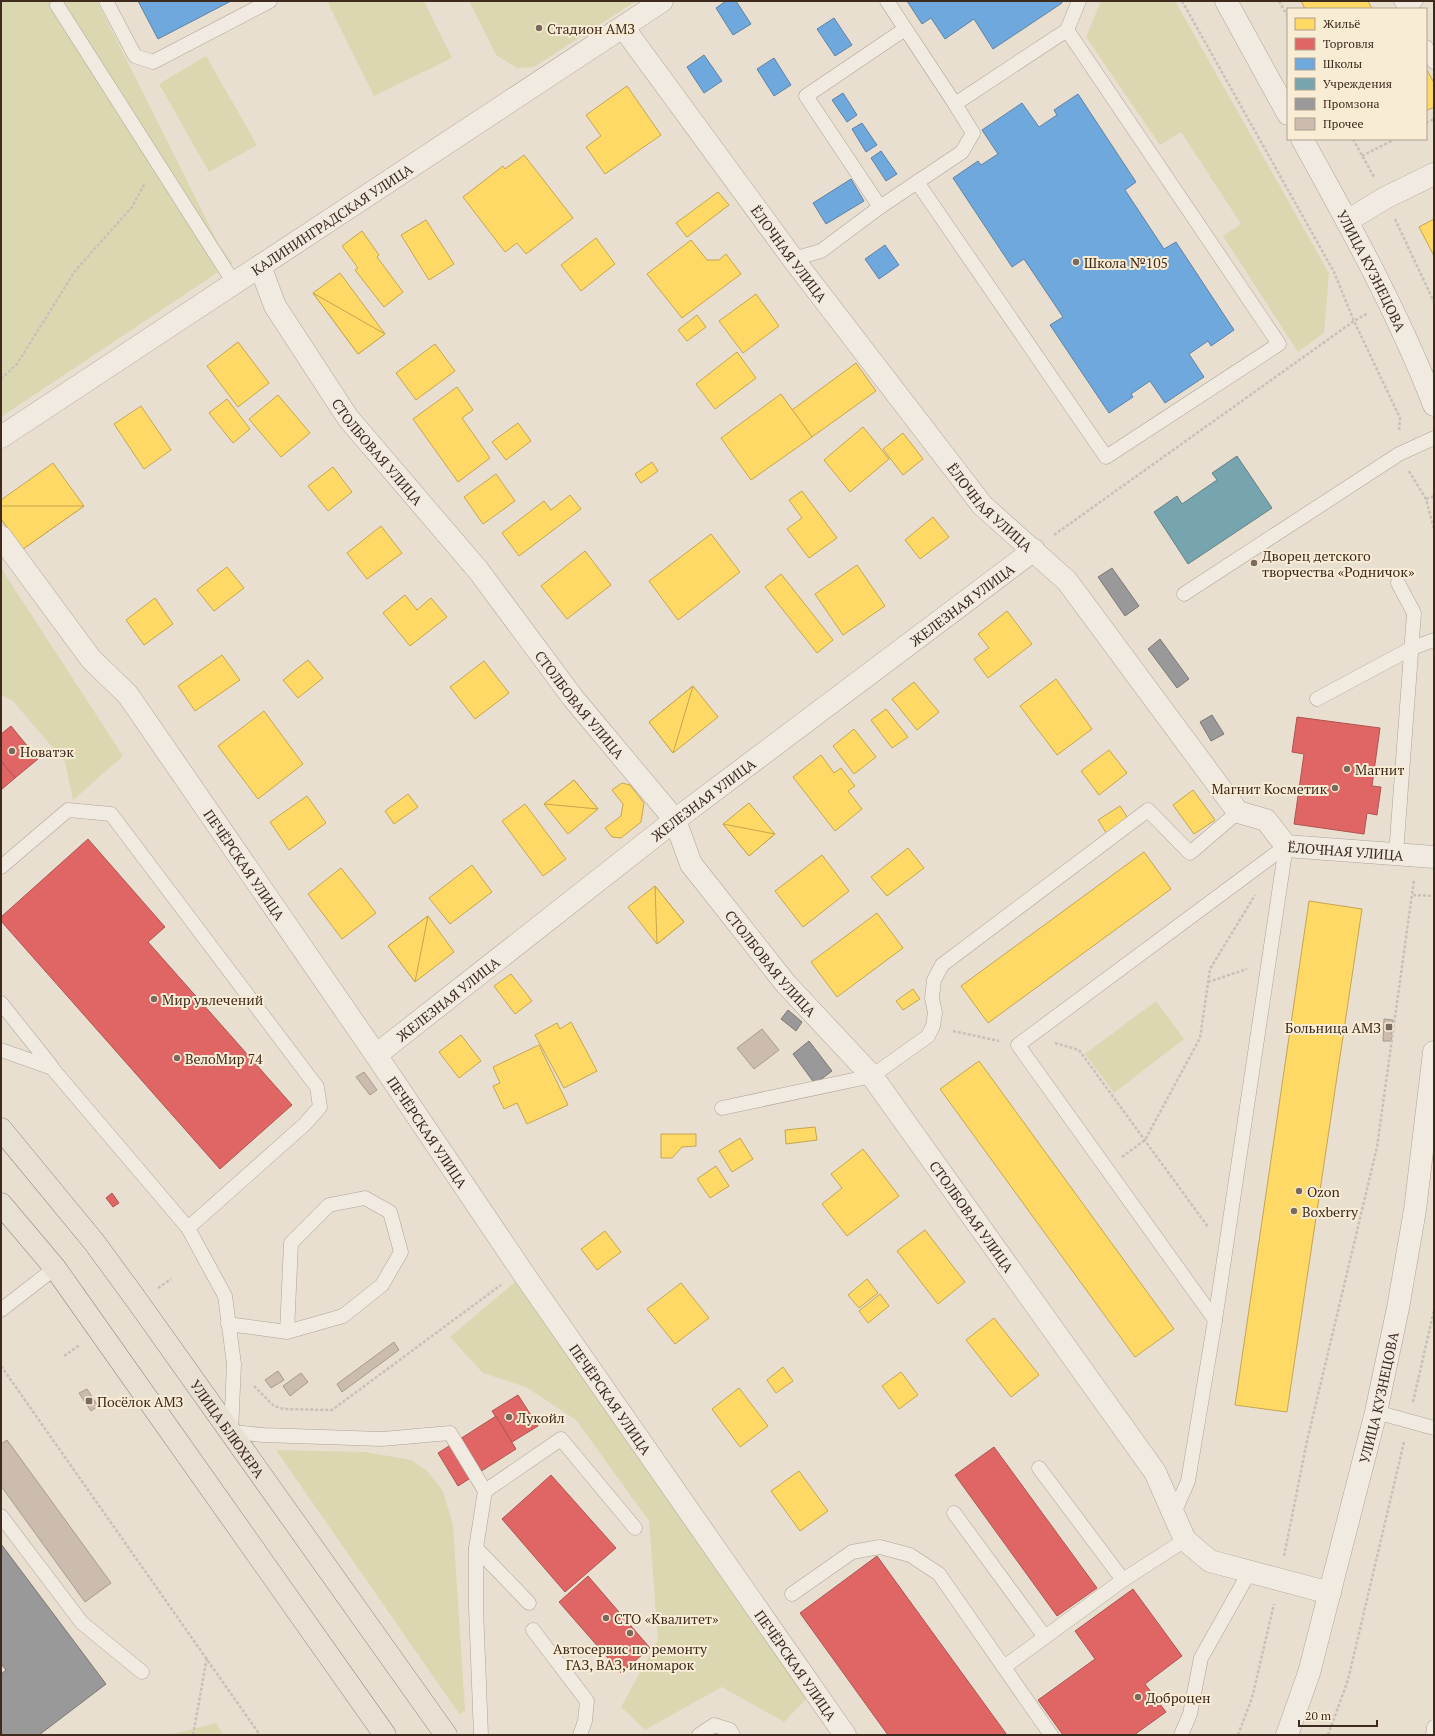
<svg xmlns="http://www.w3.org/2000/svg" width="1435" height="1736" font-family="'PT Serif',serif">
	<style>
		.green { fill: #dbd8b1 }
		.homes { fill: #ffd966; stroke: #c5a550 }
		.shops { fill: #e06666; stroke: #b05450 }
		.schools { fill: #6fa8dc; stroke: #6182a3 }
		.public { fill: #76a5af; stroke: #668084 }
		.industry { fill: #999; stroke: #7e7874 }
		.building { fill: #ccbcb0; stroke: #a99a8e }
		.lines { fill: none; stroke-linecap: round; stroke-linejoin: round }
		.service-casing { stroke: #aea498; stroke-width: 15 }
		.minor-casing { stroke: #aea498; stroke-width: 23 }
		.tertiary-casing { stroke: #aea498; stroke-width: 23 }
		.primary-casing { stroke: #938a7f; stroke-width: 23 }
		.path { stroke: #c9c1b7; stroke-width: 2.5; stroke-dasharray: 3 2; stroke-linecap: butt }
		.service { stroke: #f0eae1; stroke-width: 14 }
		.minor { stroke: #f0eae1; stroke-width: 22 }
		.tertiary { stroke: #f0eae1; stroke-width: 22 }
		.primary { stroke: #e8e0d3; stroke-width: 22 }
		.poi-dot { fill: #7a6a5c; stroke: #f9ecd5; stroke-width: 1.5 }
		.labels { text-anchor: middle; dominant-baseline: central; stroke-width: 4; stroke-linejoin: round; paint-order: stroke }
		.poi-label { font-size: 14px; fill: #3f2b1e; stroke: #f9ecd5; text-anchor: start }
		.street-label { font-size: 14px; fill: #3f2b1e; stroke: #f9ecd5 }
	</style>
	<rect width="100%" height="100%" fill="#e8dfd0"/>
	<g class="green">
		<path d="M1 1H97L218 243 232 263 1 417Z"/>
		<path d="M327 1H424L452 58 374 96Z"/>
		<path d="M469 1H636L534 67 517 68 496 55Z"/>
		<path d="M1101 1H1175L1329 273 1324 333 1298 352 1223 236 1241 224 1181 132 1160 145 1086 37Z"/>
		<path d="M206 56 257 145 209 172 159 84Z"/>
		<path d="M1 568 123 756 73 800 65 762 13 701 1 695Z"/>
		<path d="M1156 1001 1184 1039 1114 1093 1085 1054Z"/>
		<path d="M515 1282 808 1697 784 1722 722 1687 645 1730 621 1707 658 1640 649 1521 576 1420 526 1387 483 1373 450 1337Z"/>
		<path d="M276 1450 365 1452 412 1460 428 1472 443 1491 453 1525 465 1710 460 1715Z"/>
		<path d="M216 1723 224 1735H169Z"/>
	</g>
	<g class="homes">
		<path d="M1301 1H1368L1372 9H1305Z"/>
		<path d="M1426 68 1434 83V107L1426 111Z"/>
		<path d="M627 86 661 135 605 174 586 147 601 136 586 115Z"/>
		<path d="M524 155 573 218 526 254 517 243 505 252 463 197 503 166 505 169Z"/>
		<path d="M718 192 729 205 687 237 676 223Z"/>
		<path d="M1434 219V256L1419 227Z"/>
		<path d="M426 220 454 264 429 280 401 235Z"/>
		<path d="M362 231 379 255 377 257 403 292 384 307 355 270 358 268 342 246Z"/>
		<path d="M596 238 615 264 581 291 561 265Z"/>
		<path d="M691 240 707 260H719L726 254 741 274 682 318 647 274Z"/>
		<path d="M340 273 385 334 358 354 313 293Z"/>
		<path d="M313 293 385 334 358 354Z"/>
		<path d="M756 294 779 326 743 353 719 321Z"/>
		<path d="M697 315 706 327 687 341 678 330Z"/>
		<path d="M238 342 269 383 238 407 207 366Z"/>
		<path d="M435 344 455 371 416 400 396 373Z"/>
		<path d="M737 352 756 378 715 409 696 384Z"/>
		<path d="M856 363 876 391 812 437 792 410Z"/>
		<path d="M457 387 473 410 462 418 490 458 458 482 413 419Z"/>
		<path d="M781 394 812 437 751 480 721 438Z"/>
		<path d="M278 395 310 433 281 457 249 419Z"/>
		<path d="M227 399 250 429 233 443 209 413Z"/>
		<path d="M141 406 171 450 144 469 114 424Z"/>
		<path d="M518 423 531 441 506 460 492 442Z"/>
		<path d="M863 427 889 459 850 492 824 460Z"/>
		<path d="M903 433 923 459 903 475 883 449Z"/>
		<path d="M652 462 658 471 641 483 635 474Z"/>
		<path d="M53 463 84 506 23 549 1 519V500Z"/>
		<path d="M333 467 352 492 328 511 308 486Z"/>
		<path d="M496 474 515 501 483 524 464 497Z"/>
		<path d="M802 491 837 538 809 558 787 529 802 518 789 500Z"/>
		<path d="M570 495 581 509 519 556 502 533 544 501 551 510Z"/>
		<path d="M1 506H84L23 549 1 519Z"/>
		<path d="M933 517 949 537 920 559 905 540Z"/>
		<path d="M381 526 402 553 367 579 347 553Z"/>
		<path d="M711 534 740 572 678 620 649 581Z"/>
		<path d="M585 551 611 585 567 619 541 586Z"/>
		<path d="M857 565 885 606 843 635 815 594Z"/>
		<path d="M227 567 244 588 214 611 197 590Z"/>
		<path d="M781 574 833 640 817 653 765 587Z"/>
		<path d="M405 595 417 610 431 598 447 617 410 646 383 613Z"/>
		<path d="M155 598 173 624 144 645 126 620Z"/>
		<path d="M1007 611 1032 644 988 678 974 659 989 648 978 634Z"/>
		<path d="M222 655 240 680 195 711 178 686Z"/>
		<path d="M308 660 323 678 298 698 283 680Z"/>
		<path d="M484 661 509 693 475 719 450 687Z"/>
		<path d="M1056 679 1092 729 1057 755 1020 706Z"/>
		<path d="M914 682 939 712 917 730 892 699Z"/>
		<path d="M693 686 718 717 673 753 649 722Z"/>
		<path d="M693 686 673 753 649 722Z"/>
		<path d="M886 709 908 737 892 748 871 720Z"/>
		<path d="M264 711 303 764 258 799 218 746Z"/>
		<path d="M854 729 876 757 854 774 833 746Z"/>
		<path d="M1109 750 1127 773 1099 795 1081 771Z"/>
		<path d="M821 755 834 773 841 768 855 786 848 791 862 809 835 831 793 777Z"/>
		<path d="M574 780 598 809 568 834 544 804Z"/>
		<path d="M574 780 598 809 544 804Z"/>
		<path d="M622 783 630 785 644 803 641 822 621 838 612 837 605 828 621 816 623 804 612 790Z"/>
		<path d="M1193 790 1215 820 1194 834 1173 805Z"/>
		<path d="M408 794 418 807 394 824 385 811Z"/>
		<path d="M307 796 326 823 289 850 270 822Z"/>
		<path d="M749 803 775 834 749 856 723 824Z"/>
		<path d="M525 804 566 859 543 876 502 821Z"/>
		<path d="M1120 806 1129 820 1107 834 1098 820Z"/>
		<path d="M723 824 775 834 749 856Z"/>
		<path d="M908 848 924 868 887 896 871 877Z"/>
		<path d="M1144 852 1171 889 988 1023 961 986Z"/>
		<path d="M822 855 849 891 803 927 775 891Z"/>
		<path d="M472 865 492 892 450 924 429 898Z"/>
		<path d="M341 868 376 913 342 939 308 894Z"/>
		<path d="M655 886 684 922 657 944 628 907Z"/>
		<path d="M655 886 684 922 657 944Z"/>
		<path d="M1309 901 1362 909 1287 1412 1235 1405Z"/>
		<path d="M877 913 903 948 837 997 811 962Z"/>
		<path d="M428 916 454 952 415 982 388 946Z"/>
		<path d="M428 916 415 982 388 946Z"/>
		<path d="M511 974 532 1001 515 1014 494 986Z"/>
		<path d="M913 989 920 999 903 1010 896 1001Z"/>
		<path d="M571 1022 597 1071 564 1088 535 1035 557 1023 560 1029Z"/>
		<path d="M461 1035 481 1061 459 1078 439 1052Z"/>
		<path d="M539 1045 568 1105 527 1124 517 1103 504 1109 493 1086 500 1083 493 1067Z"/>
		<path d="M979 1061 1174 1329 1135 1357 940 1089Z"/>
		<path d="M815 1127 817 1140 786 1144 785 1130Z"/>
		<path d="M661 1134H696V1146L682 1147 672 1158H661Z"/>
		<path d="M740 1138 753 1159 732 1172 719 1151Z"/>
		<path d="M863 1149 899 1196 847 1236 822 1204 842 1188 831 1174Z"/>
		<path d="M716 1166 729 1186 710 1198 697 1179Z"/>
		<path d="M925 1230 965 1282 938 1304 897 1251Z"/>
		<path d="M605 1231 621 1252 597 1270 581 1249Z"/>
		<path d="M867 1279 878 1293 859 1308 848 1295Z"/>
		<path d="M681 1283 709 1318 675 1344 647 1309Z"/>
		<path d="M880 1294 889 1306 868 1323 859 1311Z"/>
		<path d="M994 1318 1039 1375 1011 1397 966 1340Z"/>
		<path d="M783 1367 793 1381 776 1393 767 1380Z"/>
		<path d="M901 1372 918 1395 899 1409 882 1386Z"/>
		<path d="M739 1388 768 1426 740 1447 712 1409Z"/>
		<path d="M799 1471 828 1511 800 1531 771 1491Z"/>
	</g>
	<g class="shops">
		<path d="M1297 717 1380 728 1372 786 1381 787 1377 815 1367 813 1364 834 1294 824 1304 754 1292 752Z"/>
		<path d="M11 726 38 759 15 778 1 761V734Z"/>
		<path d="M1 761 15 778 1 790Z"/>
		<path d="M88 839 165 927 148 942 292 1105 220 1169 1 921V917Z"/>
		<path d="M112 1193 119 1203 113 1207 106 1198Z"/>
		<path d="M518 1395 538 1426 512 1442 492 1411Z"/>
		<path d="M496 1416 516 1449 458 1486 438 1453Z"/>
		<path d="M994 1447 1097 1588 1057 1616 955 1475Z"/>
		<path d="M551 1475 616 1548 565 1592 502 1519Z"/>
		<path d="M877 1556 1007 1735H888L800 1613Z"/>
		<path d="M588 1576 650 1648 621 1673 559 1602Z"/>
		<path d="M1133 1589 1182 1656 1145 1684 1166 1712 1134 1735H1063L1038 1700 1095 1659 1075 1631Z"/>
	</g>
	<g class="schools">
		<path d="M138 1H231L158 39Z"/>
		<path d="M726 1H736L751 24 733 35 716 8Z"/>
		<path d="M907 1H1061L1062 3 993 49 974 19 945 39 931 18 922 24Z"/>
		<path d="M834 18 852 45 835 56 817 29Z"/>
		<path d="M704 55 722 81 704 93 687 67Z"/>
		<path d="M774 58 791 85 774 96 757 69Z"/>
		<path d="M843 93 857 115 847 122 832 100Z"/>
		<path d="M1078 94 1136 182 1125 190 1164 249 1176 242 1234 330 1211 346 1208 341 1189 354 1204 377 1165 403 1150 381 1131 394 1133 397 1109 413 1050 325 1063 317 1024 259 1012 267 953 178 978 161 981 165 998 154 982 130 1022 103 1039 127 1057 115 1054 110Z"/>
		<path d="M862 123 877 145 866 152 852 129Z"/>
		<path d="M881 151 897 174 886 181 871 158Z"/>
		<path d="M851 179 864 201 826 224 813 203Z"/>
		<path d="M885 245 899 265 879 279 865 259Z"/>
	</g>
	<path class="public" d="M1237 456 1272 508 1188 564 1154 512 1177 496 1182 504 1217 480 1212 473Z"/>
	<g class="industry">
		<path d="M1112 568 1139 606 1125 616 1098 577Z"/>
		<path d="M1160 639 1189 679 1177 688 1148 649Z"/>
		<path d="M1212 715 1224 734 1211 741 1200 722Z"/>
		<path d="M788 1010 802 1022 796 1031 781 1019Z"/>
		<path d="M809 1041 832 1071 815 1084 793 1054Z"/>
		<path d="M1 1544 106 1684 39 1735H1V1674L6 1670 1 1664Z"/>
	</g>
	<g class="building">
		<path d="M1384 1019 1393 1020 1391 1041H1383Z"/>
		<path d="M762 1029 779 1050 754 1069 737 1048Z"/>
		<path d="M364 1072 377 1090 370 1095 356 1077Z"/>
		<path d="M394 1342 399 1350 342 1392 337 1384Z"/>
		<path d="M278 1371 284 1380 271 1388 265 1380Z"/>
		<path d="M301 1373 308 1382 290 1396 283 1386Z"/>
		<path d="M87 1389 98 1406 91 1411 79 1393Z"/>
		<path d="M7 1440 111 1583 85 1602 1 1486V1444Z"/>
	</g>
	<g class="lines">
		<g class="service-casing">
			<g id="service">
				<path d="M106 1 135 56 153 62 270 1"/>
				<path d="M887 1 955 104"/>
				<path d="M1401 1 1405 7 1416 1"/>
				<path d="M57 5 234 283"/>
				<path d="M1426 47 1434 62"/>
				<path d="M917 182 1106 457 1279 344 1067 30"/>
				<path d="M880 207 806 96 905 29"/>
				<path d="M793 259 821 251 880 207 962 152 973 133 955 104 1067 30 1079 1"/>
				<path d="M1184 594 1399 454 1434 438"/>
				<path d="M1317 699 1412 648 1434 640"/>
				<path d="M1396 854 1414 613 1398 583"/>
				<path d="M1 867 68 810 111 814 317 1087 320 1107 305 1124 188 1228"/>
				<path d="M1 1003 52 1067"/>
				<path d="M1 1050 52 1068 188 1228 225 1296 234 1364 231 1432 263 1435 382 1439 450 1433 485 1491 476 1548V1608L481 1735"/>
				<path d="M722 1108 872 1076 928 1036 933 1026 935 1013 932 998 934 980 942 965 1148 810 1190 853 1238 812"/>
				<path d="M1 1310 55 1268"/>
				<path d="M1215 1320 1018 1045 1286 846"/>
				<path d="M228 1324 287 1332 343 1316 382 1285 401 1252 390 1212 365 1198 329 1205 291 1243 287 1332"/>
				<path d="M1376 1412 1434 1428"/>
				<path d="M1039 1468 1123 1580"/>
				<path d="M485 1491 561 1439 635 1528"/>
				<path d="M954 1513 1045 1637"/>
				<path d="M1174 1513 1188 1481 1215 1320 1286 846"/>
				<path d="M1 1516 82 1623 142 1672"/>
				<path d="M476 1548 529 1603"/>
				<path d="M792 1594 852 1552 880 1547 910 1555 939 1574 1051 1735"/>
				<path d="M533 1630 587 1701 585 1721 580 1735"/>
				<path d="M1004 1667 1123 1580 1185 1540"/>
				<path d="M699 1735 714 1725 730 1730 733 1735"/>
				<path d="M1181 1735 1190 1714 1201 1658 1250 1571"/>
				<path d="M1433 1735 1434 1727"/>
			</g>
		</g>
		<g class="minor-casing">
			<g id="minor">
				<path id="s1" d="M623 27 793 259 982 505 1067 581 1238 812 1266 820 1286 846 1434 857"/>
				<path d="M1347 221 1385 198 1434 174"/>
				<path id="s2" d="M260 266 275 306 348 418 478 570 573 698 675 820 691 864 786 984 872 1076 1155 1472 1185 1540 1210 1561 1330 1593"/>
				<path id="s3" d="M1 437 662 1"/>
				<path id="s4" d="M1 537 91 659 128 695 376 1055 521 1270 845 1735"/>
				<path id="s5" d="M376 1055 675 820 1034 550"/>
			</g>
		</g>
		<g class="tertiary-casing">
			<g id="tertiary">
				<path d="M1226 1 1288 114"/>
				<path id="s6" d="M1302 139C1350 226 1398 312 1434 405"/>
				<path id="s7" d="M1287 1735 1309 1673 1376 1412 1398 1308 1415 1210 1434 1052"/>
			</g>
		</g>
		<g class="primary-casing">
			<g id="primary">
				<path id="s8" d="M1 1129 94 1242 138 1302 446 1735"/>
				<path d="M1 1204 55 1268 72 1292 385 1735"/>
			</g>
		</g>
		<g class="path">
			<path d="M1182 1 1334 272 1354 321 1400 418 1399 431"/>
			<path d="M1279 1 1288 17"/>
			<path d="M1426 123 1434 119"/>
			<path d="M1353 139 1374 177"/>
			<path d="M1362 156 1395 139"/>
			<path d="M1395 219 1434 302"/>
			<path d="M1 379 17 364 75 271 132 207 145 183"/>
			<path d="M1409 471 1426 499 1434 529"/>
			<path d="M1426 499 1434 496"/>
			<path d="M1054 535 1354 321 1368 313"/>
			<path d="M1413 895 1434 896"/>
			<path d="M1208 982 1247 969"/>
			<path d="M953 1031 999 1041"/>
			<path d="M1055 1043 1079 1050 1208 1227"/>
			<path d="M1122 1157 1145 1140 1200 1038 1210 969 1255 895"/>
			<path d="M158 1288 171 1279"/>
			<path d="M64 1356 80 1345"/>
			<path d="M1 1366 260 1735"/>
			<path d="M254 1386 274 1406 284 1409 332 1410 501 1285"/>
			<path d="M1413 1402 1434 1310"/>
			<path d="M1284 1556 1307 1441 1377 1147 1414 880"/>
			<path d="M193 1735 207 1657"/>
			<path d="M1238 1735 1252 1698 1274 1604"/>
			<path d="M1328 1735 1348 1680 1404 1442"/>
		</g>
		<use href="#service" class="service"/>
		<use href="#minor" class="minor"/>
		<use href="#tertiary" class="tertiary"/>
		<use href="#primary" class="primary"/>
	</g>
	<g class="poi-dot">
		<circle cx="539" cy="28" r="4"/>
		<circle cx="1076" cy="262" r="4"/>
		<circle cx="1254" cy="563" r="4"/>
		<circle cx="12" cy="751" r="4"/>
		<circle cx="1347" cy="769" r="4"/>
		<circle cx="1335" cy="788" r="4"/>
		<circle cx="154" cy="999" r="4"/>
		<rect x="1385" y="1023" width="8" height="8" rx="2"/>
		<circle cx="177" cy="1058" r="4"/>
		<circle cx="1299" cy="1191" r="4"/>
		<circle cx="1294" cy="1211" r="4"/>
		<rect x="85" y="1397" width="8" height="8" rx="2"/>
		<circle cx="509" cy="1417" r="4"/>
		<circle cx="606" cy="1618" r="4"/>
		<circle cx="630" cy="1633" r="4"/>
		<circle cx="1138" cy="1697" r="4"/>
	</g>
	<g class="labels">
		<g class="poi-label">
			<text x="547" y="28">Стадион АМЗ</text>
			<text x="1084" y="262">Школа №105</text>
			<text x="1262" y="555">Дворец детского<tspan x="1262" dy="16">творчества «Родничок»</tspan></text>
			<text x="20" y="751">Новатэк</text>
			<text x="1355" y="769">Магнит</text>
			<text x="1327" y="788" text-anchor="end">Магнит Косметик</text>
			<text x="162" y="999">Мир увлечений</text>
			<text x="1381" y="1027" text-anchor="end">Больница АМЗ</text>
			<text x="185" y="1058">ВелоМир 74</text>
			<text x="1307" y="1191">Ozon</text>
			<text x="1302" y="1211">Boxberry</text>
			<text x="97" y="1401">Посёлок АМЗ</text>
			<text x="517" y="1417">Лукойл</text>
			<text x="614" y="1618">СТО «Квалитет»</text>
			<text x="630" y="1648" text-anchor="middle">Автосервис по ремонту<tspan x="630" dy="16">ГАЗ, ВАЗ, иномарок</tspan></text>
			<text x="1146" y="1697">Доброцен</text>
		</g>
		<g class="street-label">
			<text stroke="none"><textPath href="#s3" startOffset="396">КАЛИНИНГРАДСКАЯ УЛИЦА</textPath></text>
			<text stroke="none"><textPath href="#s1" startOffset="281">ЁЛОЧНАЯ УЛИЦА</textPath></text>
			<text stroke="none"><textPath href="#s6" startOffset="149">УЛИЦА КУЗНЕЦОВА</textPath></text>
			<text stroke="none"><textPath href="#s2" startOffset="221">СТОЛБОВАЯ УЛИЦА</textPath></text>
			<text stroke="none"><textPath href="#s1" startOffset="605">ЁЛОЧНАЯ УЛИЦА</textPath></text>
			<text stroke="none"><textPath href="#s5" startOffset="739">ЖЕЛЕЗНАЯ УЛИЦА</textPath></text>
			<text stroke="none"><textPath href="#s2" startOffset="545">СТОЛБОВАЯ УЛИЦА</textPath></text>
			<text stroke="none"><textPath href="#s5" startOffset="415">ЖЕЛЕЗНАЯ УЛИЦА</textPath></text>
			<text stroke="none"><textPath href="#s1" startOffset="1121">ЁЛОЧНАЯ УЛИЦА</textPath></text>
			<text stroke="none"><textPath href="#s4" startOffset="409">ПЕЧЁРСКАЯ УЛИЦА</textPath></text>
			<text stroke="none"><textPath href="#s2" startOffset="869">СТОЛБОВАЯ УЛИЦА</textPath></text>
			<text stroke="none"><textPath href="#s5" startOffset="91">ЖЕЛЕЗНАЯ УЛИЦА</textPath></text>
			<text stroke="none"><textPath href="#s4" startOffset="733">ПЕЧЁРСКАЯ УЛИЦА</textPath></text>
			<text stroke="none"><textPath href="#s2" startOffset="1193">СТОЛБОВАЯ УЛИЦА</textPath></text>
			<text stroke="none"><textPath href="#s7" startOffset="350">УЛИЦА КУЗНЕЦОВА</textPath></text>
			<text stroke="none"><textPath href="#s4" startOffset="1057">ПЕЧЁРСКАЯ УЛИЦА</textPath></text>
			<text stroke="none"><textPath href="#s8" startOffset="376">УЛИЦА БЛЮХЕРА</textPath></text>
			<text stroke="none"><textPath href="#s4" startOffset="1381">ПЕЧЁРСКАЯ УЛИЦА</textPath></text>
		</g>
	</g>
	<rect width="1435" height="1736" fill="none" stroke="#3f2b1e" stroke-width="4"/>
	<rect x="1287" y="8" width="140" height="132" fill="#f9ecd5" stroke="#af9f8c"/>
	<rect x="1295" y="18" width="20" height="12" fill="#ffd966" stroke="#af9f8c"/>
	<text x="1323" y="28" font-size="12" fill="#3f2b1e">Жильё</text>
	<rect x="1295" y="38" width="20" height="12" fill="#e06666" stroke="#af9f8c"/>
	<text x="1323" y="48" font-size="12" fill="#3f2b1e">Торговля</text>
	<rect x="1295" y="58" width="20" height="12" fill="#6fa8dc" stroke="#af9f8c"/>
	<text x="1323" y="68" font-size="12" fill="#3f2b1e">Школы</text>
	<rect x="1295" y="78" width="20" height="12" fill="#76a5af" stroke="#af9f8c"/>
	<text x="1323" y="88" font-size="12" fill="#3f2b1e">Учреждения</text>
	<rect x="1295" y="98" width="20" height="12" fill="#999999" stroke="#af9f8c"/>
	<text x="1323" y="108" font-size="12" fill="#3f2b1e">Промзона</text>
	<rect x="1295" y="118" width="20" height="12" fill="#ccbcb0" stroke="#af9f8c"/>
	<text x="1323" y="128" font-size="12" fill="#3f2b1e">Прочее</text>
	<path d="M1299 1720v6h78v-6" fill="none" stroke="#3f2b1e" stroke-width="2"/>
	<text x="1305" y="1720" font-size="12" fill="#3f2b1e" stroke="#f9ecd5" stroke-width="3" paint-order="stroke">20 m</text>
</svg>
